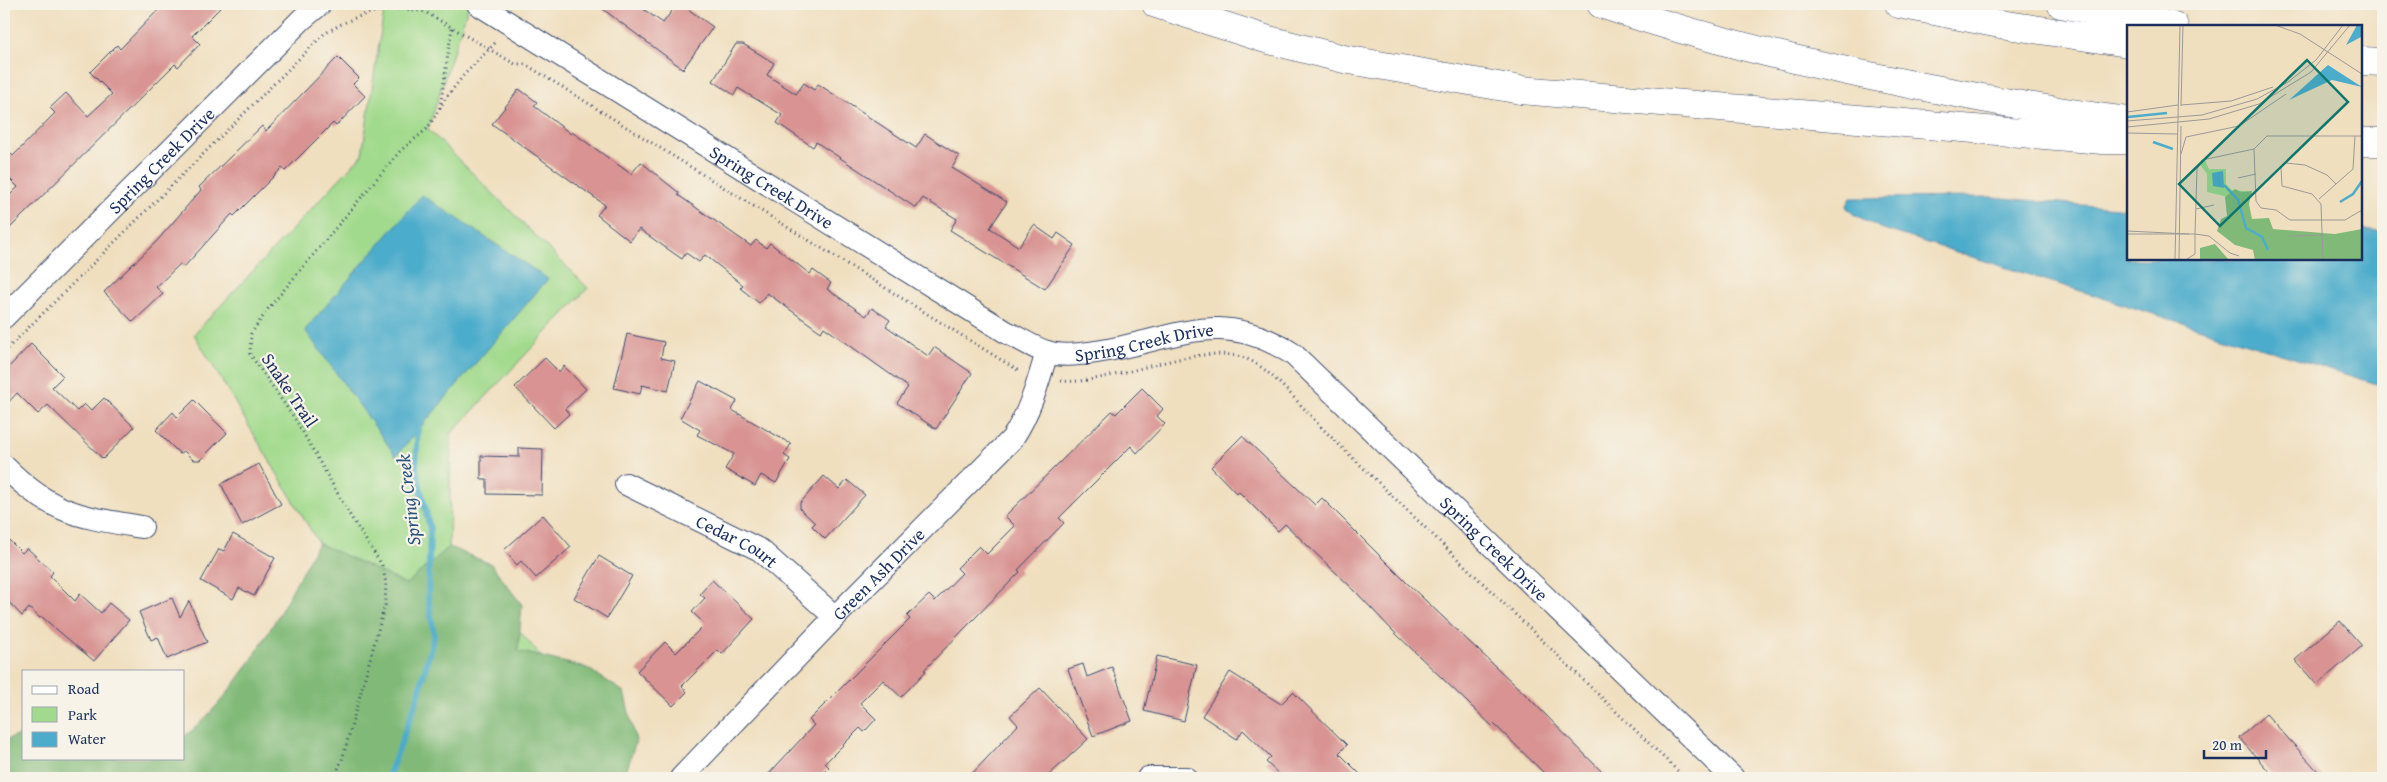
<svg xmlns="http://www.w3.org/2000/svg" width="2387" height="782" font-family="'Gentium Book Plus',serif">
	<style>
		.green { fill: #a2da8d; stroke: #5e8476 }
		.forest { fill: #81ba78; stroke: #4e746b }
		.water { fill: #4caccb; stroke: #346e94 }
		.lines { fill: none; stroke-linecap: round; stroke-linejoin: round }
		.stream { stroke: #4caccb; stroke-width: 6 }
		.building { fill: #d89392 }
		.street-casing { stroke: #3b496d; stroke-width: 24 }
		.highway-casing { stroke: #3b496d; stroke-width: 29 }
		.path { stroke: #3b496d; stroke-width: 3; stroke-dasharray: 1 4; stroke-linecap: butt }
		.street { stroke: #fff; stroke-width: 22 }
		.highway { stroke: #fff; stroke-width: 28 }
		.labels { text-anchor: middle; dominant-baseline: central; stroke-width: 4.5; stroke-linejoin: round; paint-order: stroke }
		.street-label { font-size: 18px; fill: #1b2f5e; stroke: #f7f3e8 }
		.water-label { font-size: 19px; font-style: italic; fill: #2a547f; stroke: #f7f3e8 }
		.inset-river { fill: none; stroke: #4caccb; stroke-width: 2.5 }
		.inset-road { fill: none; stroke: #9b9998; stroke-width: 1 }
		.view { fill: #0f766e; fill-opacity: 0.15; stroke: #0f766e; stroke-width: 2.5 }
		.inset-edge { fill: none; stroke: #1b2f5e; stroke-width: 2.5 }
	</style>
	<rect width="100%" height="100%" fill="#f7f3e8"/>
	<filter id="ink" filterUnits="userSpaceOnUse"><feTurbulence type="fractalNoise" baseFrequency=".02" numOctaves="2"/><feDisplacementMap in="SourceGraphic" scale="10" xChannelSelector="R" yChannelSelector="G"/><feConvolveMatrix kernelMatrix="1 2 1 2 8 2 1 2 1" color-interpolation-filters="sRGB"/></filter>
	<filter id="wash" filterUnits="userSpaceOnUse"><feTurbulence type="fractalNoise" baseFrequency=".0096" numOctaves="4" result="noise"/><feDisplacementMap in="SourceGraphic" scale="20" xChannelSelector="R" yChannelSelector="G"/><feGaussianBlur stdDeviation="1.12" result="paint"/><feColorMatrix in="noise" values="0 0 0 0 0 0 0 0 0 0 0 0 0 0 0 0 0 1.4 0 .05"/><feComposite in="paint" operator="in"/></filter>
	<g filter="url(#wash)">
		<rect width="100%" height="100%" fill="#f0dfbf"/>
		<path class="green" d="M385 4H469L428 129 588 288 451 434 449 547 617 747 340 579 194 334 362 155Z"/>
		<path class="forest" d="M318 543 406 584 449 547 491 564 522 605 518 651 587 668 624 692 636 741 624 778H4V740L24 734V758H184V737C246 687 280 610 318 543Z"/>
		<g class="water">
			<path d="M422 195 548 279 396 456 305 330Z"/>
			<path d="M1993 197 2128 209V259H2361V229L2383 231V386L1883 229 1853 214 1846 207 1851 198Z"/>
		</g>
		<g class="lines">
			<path class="stream" d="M388 778 418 697 434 635 428 597 430 529 416 469 418 424"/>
		</g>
		<g id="blocks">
			<g class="building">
				<path d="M164 4H224L192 36 200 44 178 67 175 64 4 234V201L18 187 4 173V147L13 156 55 113 50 108 66 93 88 116 112 94 90 72 117 45 120 49Z"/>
				<path d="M596 4H636L663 23 677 4H681L713 27 683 69Z"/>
				<path d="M736 44H743L774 63 767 75 796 94 804 83 814 90 818 84 916 148 925 134 959 156 952 168 1007 202 990 228 1019 247 1034 225 1054 239 1058 233 1075 245 1045 289 950 230 957 219 923 198 916 208 816 142 813 147 777 123 782 115 738 88 734 95 713 81Z"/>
				<path d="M338 57 359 78 353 84 365 96 336 126 333 123 285 171 282 168 234 216 232 214 184 267 180 264 156 287 163 294 133 322 104 292 156 242 201 190 199 187 262 126 266 131Z"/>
				<path d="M519 89 537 102 534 106 571 134 572 132 631 174 641 162 679 193 678 195 751 246 756 240 766 248 770 243 810 274 813 270 831 283 827 289 866 316 872 308 890 320 886 326 928 356 934 347 972 373 936 429 897 403 908 387 824 327 821 332 767 293 759 303 740 288 743 285 705 255 699 262 686 253 682 259 639 229 630 241 597 215 605 205 492 124Z"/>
				<path d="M627 334 664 342 661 358 675 361 668 391 642 385 640 394 614 388Z"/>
				<path d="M31 344 63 376 52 387 77 411 84 404 91 411 104 398 134 427 103 459 48 405 38 414 17 393 4 407V372Z"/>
				<path d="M545 358 559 372 564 366 586 389 565 409 569 414 554 428 515 387Z"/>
				<path d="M700 381 737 401 732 410 791 444 784 455 790 459 776 483 761 475 755 486 725 469 734 454 697 435 700 430 680 418Z"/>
				<path d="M1142 388 1163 409 1157 416 1165 424 1137 453 1131 446 1059 518 1064 523 1018 570 1020 572 924 670 926 671 901 697 883 680 860 703 876 719 864 732 860 728 825 763 829 767 818 778H765L814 725 809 720 910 619 907 616 929 595 935 601 962 573 957 568 979 546 987 554 1015 526 1005 516 1112 411 1116 414Z"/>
				<path d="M194 400 227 433 200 460H193L184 451 180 454 156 430 173 412 177 417Z"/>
				<path d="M1242 436 1315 505 1322 498 1408 584 1529 698 1608 778H1549L1494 724 1492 726 1393 631 1355 591 1285 524 1278 531 1239 492 1237 494 1211 467Z"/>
				<path d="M519 448 543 449 542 495 487 494V479H481V456L519 457Z"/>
				<path d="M259 464 281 504 242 525 221 484Z"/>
				<path d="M824 476 839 489 847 480 865 495 825 539 812 526 815 523 800 509V503Z"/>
				<path d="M543 515 571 547 536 578 521 561 517 565 504 550Z"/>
				<path d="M233 534 275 558 254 596 239 588 233 599 201 581 219 549 224 551Z"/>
				<path d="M4 535 22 553 27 548 53 572 50 576 75 601 80 594 101 613 109 603 129 620 94 661 42 617 40 618 29 608 22 616 4 597Z"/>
				<path d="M599 556 632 576 607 618 574 598Z"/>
				<path d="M712 580 754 619 722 654 718 650 682 686 687 692 673 706 637 671 665 642 676 653 705 624 692 612 705 598 700 594Z"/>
				<path d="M172 598 180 617 189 601 207 642 167 659 158 637 151 640 139 612Z"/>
				<path d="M2340 621 2362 646 2317 685 2295 660Z"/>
				<path d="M1157 656 1197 665 1184 721 1144 711Z"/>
				<path d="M1083 664 1087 677 1112 667 1132 721 1093 736 1068 669Z"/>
				<path d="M1230 672 1281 704 1293 692 1347 745 1339 753 1364 778H1283L1266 762 1271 757 1243 730 1237 739 1202 716Z"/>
				<path d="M1040 688 1088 739 1046 778H968L1018 725 1010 716Z"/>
				<path d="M2266 714 2324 778H2275L2239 738Z"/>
			</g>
		</g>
	</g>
	<g filter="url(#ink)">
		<use href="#blocks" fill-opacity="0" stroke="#3b496d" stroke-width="1"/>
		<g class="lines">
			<g class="street-casing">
				<g id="street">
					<path id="s1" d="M478 4 1006 332C1019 338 1033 348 1047 352 1062 357 1080 354 1096 352 1174 341 1217 305 1293 354L1733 778"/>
					<path id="s2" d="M4 317 302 19 320 4"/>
					<path d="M4 466C52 514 77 516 142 527"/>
					<path id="s3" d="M626 484 760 550 835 617"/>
					<path id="s4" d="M681 778 835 617 1012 439C1030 412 1038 383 1047 352"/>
					<path d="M1148 778H1186"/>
				</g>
			</g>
			<g class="highway-casing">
				<g id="highway">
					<path d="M1156 4 1269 40 1344 59 1521 90 2102 140H2128"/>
					<path d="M1601 4C1716 43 1836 71 1956 93 2013 104 2071 114 2128 121"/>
					<path d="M1899 4 2000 24 2128 43"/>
					<path d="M2061 4 2174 26"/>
					<path d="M2361 61 2383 62"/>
					<path d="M2361 142H2383"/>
				</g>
			</g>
			<g class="path">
				<path d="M440 108 452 27"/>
				<path d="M4 352 324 34C356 14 387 4 425 12L515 64H525L1019 371"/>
				<path d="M1061 381C1118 386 1207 334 1255 363 1279 378 1306 412 1326 432L1685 778"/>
				<path d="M334 778 342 760 385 605 386 583 382 565 351 517 297 422 250 354 251 334 268 309 400 151 427 129 446 98 463 76 497 41"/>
			</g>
			<use href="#street" class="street"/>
			<use href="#highway" class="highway"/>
		</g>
	</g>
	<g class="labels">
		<g class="street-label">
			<text stroke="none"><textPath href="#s2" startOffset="222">Spring Creek Drive</textPath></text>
			<text stroke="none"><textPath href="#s1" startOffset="346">Spring Creek Drive</textPath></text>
			<text stroke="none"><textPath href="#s1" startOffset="766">Spring Creek Drive</textPath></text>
			<text transform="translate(290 390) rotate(56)">Snake Trail</text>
			<text stroke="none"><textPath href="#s3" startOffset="125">Cedar Court</textPath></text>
			<text stroke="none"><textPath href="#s1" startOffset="1201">Spring Creek Drive</textPath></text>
			<text stroke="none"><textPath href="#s4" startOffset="284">Green Ash Drive</textPath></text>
		</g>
		<g class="water-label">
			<text transform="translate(408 500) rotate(-97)">Spring Creek</text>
		</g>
	</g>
	<g transform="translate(2127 25)">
		<rect width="235" height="235" fill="#f0dfbf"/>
		<path d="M78 135 82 144H99V159L105 165 124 167 119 178 121 195 140 196 146 218 134 224 107 203 108 186 101 172 80 167V149L72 138Z" fill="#a2da8d"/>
		<path d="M108 164 114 167 125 166 122 179 125 194 142 193 146 204 208 209 235 204V235H128L126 225 108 220 90 206 94 194 100 191 98 172ZM88 219 102 235H73V223Z" fill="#81ba78"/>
		<path d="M230 0H235L234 12 219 20ZM201 40 235 62 205 55 162 75ZM96 146 97 163 86 161 85 148Z" fill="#4caccb"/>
		<path class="inset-river" d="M1 92 40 88M26 117 46 124M97 160 111 175 119 203 135 212 141 225M213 177 226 169 235 156"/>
		<path class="inset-road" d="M148 0 173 9 235 49M54 80 104 76 146 62M54 81 56 0M0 87 51 80M0 96 75 90 130 74 161 57 189 35 216 0M0 102 82 94 132 79 184 47 223 0M0 108 51 109M127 124 129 176 134 183 149 185 163 195H218L235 185M54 129 59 112 112 101 159 69M111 153 129 149M192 174 226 144 228 111M69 184 87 180M0 206 62 209H0M62 209H68L70 144 75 135 127 124 140 111H235M162 211 196 210M60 234 68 229V209L82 211 103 228 112 231M48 235 53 0M52 235 54 101M196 235 194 179 185 169 155 161 154 142 159 138 178 140 200 150 209 159"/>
		<path class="view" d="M180 35 221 77 93 201 52 159Z"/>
		<rect width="235" height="235" class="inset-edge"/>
	</g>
	<rect width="2387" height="782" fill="none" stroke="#f7f3e8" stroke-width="20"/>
	<rect x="22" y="670" width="162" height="90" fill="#f7f3e8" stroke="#9fa5b1"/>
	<rect x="32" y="686" width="25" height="8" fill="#ffffff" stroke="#9fa5b1"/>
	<text x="68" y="694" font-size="15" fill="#1b2f5e">Road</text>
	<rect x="32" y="707" width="25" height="15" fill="#a2da8d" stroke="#9fa5b1"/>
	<text x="68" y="720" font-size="15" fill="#1b2f5e">Park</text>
	<rect x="32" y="732" width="25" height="15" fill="#4caccb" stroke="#9fa5b1"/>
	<text x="68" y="744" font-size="15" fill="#1b2f5e">Water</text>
	<path d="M2204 750v8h62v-8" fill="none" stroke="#1b2f5e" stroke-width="2.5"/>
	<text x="2212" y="750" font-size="15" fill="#1b2f5e" stroke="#f7f3e8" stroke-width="4" paint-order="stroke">20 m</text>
</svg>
